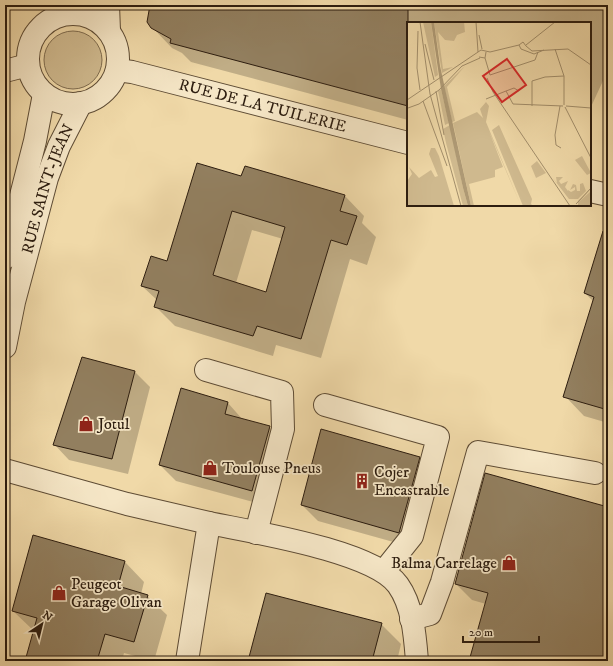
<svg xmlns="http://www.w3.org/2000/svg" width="613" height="666" font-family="'IM FELL DW Pica',serif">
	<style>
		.green { fill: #cfb98e; stroke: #7e6b4e }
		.shadow { fill: #0003; fill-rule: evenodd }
		.building { fill: #927f5f; stroke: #2d1d0f; fill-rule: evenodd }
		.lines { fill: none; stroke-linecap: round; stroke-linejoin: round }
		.minor-casing { stroke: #5e4c35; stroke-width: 24 }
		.minor { stroke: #f5e6c6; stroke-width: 22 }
		.labels { text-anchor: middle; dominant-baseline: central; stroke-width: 3.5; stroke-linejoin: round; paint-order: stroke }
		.street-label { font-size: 16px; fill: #2d1d0f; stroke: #f5e6c6 }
		.poi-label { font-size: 16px; fill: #2d1d0f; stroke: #f5e6c6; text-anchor: start }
		.inset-road { fill: none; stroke: #a28e6b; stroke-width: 1 }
		.view { fill: #d62828; fill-opacity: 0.15; stroke: #d62828; stroke-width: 2 }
		.inset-edge { fill: none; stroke: #2d1d0f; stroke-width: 2 }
	</style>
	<rect width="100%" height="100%" fill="#f0d9a8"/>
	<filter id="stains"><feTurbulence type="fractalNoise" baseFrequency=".005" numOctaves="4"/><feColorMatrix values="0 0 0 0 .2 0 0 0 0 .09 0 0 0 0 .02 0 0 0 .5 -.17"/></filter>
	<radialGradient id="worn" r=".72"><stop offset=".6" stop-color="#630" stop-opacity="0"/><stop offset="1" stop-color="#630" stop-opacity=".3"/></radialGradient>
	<circle class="green" cx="73" cy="60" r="29"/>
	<g class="shadow">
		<path d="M151 5H608V70L590 109V23H408V120L191 62 182 53 172 48 152 27Z"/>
		<path d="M242 177 345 196 364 216 362 223 376 237 367 265 350 259 321 358 276 345 273 356 175 326 155 306 157 300 142 286 168 263ZM252 230 283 239 267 293 236 283Z"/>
		<path d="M608 253V423L584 416 565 396 594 302 585 293Z"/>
		<path d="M135 372 150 387 128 474 69 460 54 444Z"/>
		<path d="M228 403 243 420 269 427 285 443 268 506 176 481 160 465Z"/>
		<path d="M419 458 435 473 415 548 318 521 302 505Z"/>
		<path d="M608 508V661H474L486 604 472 600 456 584Z"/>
		<path d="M125 562 144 582 141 594 147 596 167 615 154 661 124 653 122 661H26L34 631 13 611Z"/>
		<path d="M381 624 401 644 397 661H250Z"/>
	</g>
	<g class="building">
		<path d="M150 5H408V106L170 43 171 39 151 28 147 22Z"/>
		<path d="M197 163 241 176 245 166 345 195 340 211 357 216 347 245 331 240 301 339 257 326 253 336 154 307 159 291 141 286 151 256 167 261ZM232 211 285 227 266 292 213 275Z"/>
		<path d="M603 231 608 232V410L563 397 594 297 584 293Z"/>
		<path d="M82 357 135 371 112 459 53 445Z"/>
		<path d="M181 388 228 402 225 414 270 426 252 491 159 465Z"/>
		<path d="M321 429 420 457 399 533 301 505Z"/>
		<path d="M485 473 608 507V661H469L488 593 455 584Z"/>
		<path d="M33 535 125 561 118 586 148 595 134 642 105 634 97 661H25L37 618 12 611Z"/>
		<path d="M266 593 382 623 372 661H248Z"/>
	</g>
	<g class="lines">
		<g class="minor-casing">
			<g id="minor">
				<path d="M108 5 109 31"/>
				<circle cx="73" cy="59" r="45"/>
				<path id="s1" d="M117 70 132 72 408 143"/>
				<path d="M5 71 28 65"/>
				<path d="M590 191 608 195"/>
				<path d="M5 258 35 141 44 94"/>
				<path id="s2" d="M5 347 14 302 47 178 59 146 81 103"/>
				<path d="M206 370 282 392 283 429 256 533"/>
				<path d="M325 405 438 437 412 536 384 571"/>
				<path d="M5 470 127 504 209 523 187 661"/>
				<path d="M209 523C252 532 374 551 398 585 413 606 415 636 417 661"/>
				<path d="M411 619 430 614 442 582 478 452 595 473"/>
			</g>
		</g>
		<use href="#minor" class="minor"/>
	</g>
	<defs>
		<g id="shop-bare" transform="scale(1.2)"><path d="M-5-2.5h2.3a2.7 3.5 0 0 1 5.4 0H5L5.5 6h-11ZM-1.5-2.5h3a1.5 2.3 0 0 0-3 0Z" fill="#8f2418" stroke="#f5e6c6" stroke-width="2.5" paint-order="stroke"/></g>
		<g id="building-bare" transform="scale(1.2)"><path d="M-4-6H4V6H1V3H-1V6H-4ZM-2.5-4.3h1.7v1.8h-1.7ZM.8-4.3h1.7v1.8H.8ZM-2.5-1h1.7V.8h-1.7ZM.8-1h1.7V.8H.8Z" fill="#8f2418" stroke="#f5e6c6" stroke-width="2.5" paint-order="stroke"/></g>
	</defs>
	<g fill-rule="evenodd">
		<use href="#shop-bare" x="86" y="424"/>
		<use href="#shop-bare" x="210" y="468"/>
		<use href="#building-bare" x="362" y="481"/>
		<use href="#shop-bare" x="509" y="563"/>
		<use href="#shop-bare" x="59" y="593"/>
	</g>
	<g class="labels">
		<g class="street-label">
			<text stroke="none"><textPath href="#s1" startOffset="150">RUE DE LA TUILERIE</textPath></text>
			<text stroke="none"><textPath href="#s2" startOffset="164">RUE SAINT-JEAN</textPath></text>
		</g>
		<g class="poi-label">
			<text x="98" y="424">Jotul</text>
			<text x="222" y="468">Toulouse Pneus</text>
			<text x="374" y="472">Cojer<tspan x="374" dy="18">Encastrable</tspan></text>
			<text x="497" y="563" text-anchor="end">Balma Carrelage</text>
			<text x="71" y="584">Peugeot<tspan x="71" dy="18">Garage Olivan</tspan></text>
		</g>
	</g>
	<g transform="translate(407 22)">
		<rect width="184" height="184" fill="#f0d9a8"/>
		<path d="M16 0H24L31 53 28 55ZM27 0H57L58 10 50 13 47 19 38 18 31 10 36 47 46 45 35 51ZM58 44 40 65 48 99 45 100 37 64ZM34 67 42 101 38 103 31 69ZM79 80 82 84 79 100 114 184 82 109 96 145 88 148V155L62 162 67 184H64L46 101 70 90 76 96 73 87ZM43 103 56 166 61 184H56L39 121 36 107ZM92 103 125 177 124 182 126 184H116L85 108ZM24 126H28L32 134 47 184H0V159L5 152 2 145 12 156 24 148 28 155 31 154 22 132ZM175 134 184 151 180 153 168 138ZM130 139 139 151 129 156 124 144ZM145 155 150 161 149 155H156L152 159 154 162 161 159 158 165 161 169V168L164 170 168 168V165L163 168 166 162 169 163 170 169H173V162L176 161 179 169 171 177H162ZM184 167 172 180 184 169V184H171V179Z" fill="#cfb98e"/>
		<path d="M24 0H27L33 44 64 184H61L56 166 34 67Z" fill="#ae9974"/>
		<path class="inset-road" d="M13 0 23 72 54 184M69 0 71 30M11 9 10 46 13 68M72 13 75 27M18 22 27 58M119 23 148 0M119 24 125 29 161 27 184 43M119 24 116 20 112 23 114 27 127 32 137 28M148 27 157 54V83M72 35 78 36 79 30M78 36 83 53M83 53 128 38 131 30M80 56 86 70 163 184M29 69 37 113M99 69 107 66 112 69M79 77 99 69 106 82 156 84M0 78 74 28 83 30 112 23M16 79 40 144M125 84V59L138 55 157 54M153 84 148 113 149 123 154 126M159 84 184 86M158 85 184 136M1 86 12 82 32 68 55 44 73 36M169 182 184 166"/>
		<path class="view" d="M100 37 119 63 95 80 76 54Z"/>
		<rect width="184" height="184" class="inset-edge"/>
	</g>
	<rect width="613" height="666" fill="none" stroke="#f0d9a8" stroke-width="20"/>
	<rect x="6" y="6" width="601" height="654" fill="none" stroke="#2d1d0f" stroke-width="2"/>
	<rect x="10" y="10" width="593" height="646" fill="none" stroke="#2d1d0f"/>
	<g transform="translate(42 624) rotate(35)" stroke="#f5e6c6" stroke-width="3" paint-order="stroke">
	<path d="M0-3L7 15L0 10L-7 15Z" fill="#2d1d0f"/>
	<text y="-6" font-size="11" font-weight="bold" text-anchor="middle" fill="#2d1d0f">N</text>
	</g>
	<path d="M463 636v6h76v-6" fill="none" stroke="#2d1d0f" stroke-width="2"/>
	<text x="469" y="636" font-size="12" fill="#2d1d0f" stroke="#f5e6c6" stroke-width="3" paint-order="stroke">20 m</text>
	<rect width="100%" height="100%" filter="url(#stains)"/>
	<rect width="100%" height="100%" fill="url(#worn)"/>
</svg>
